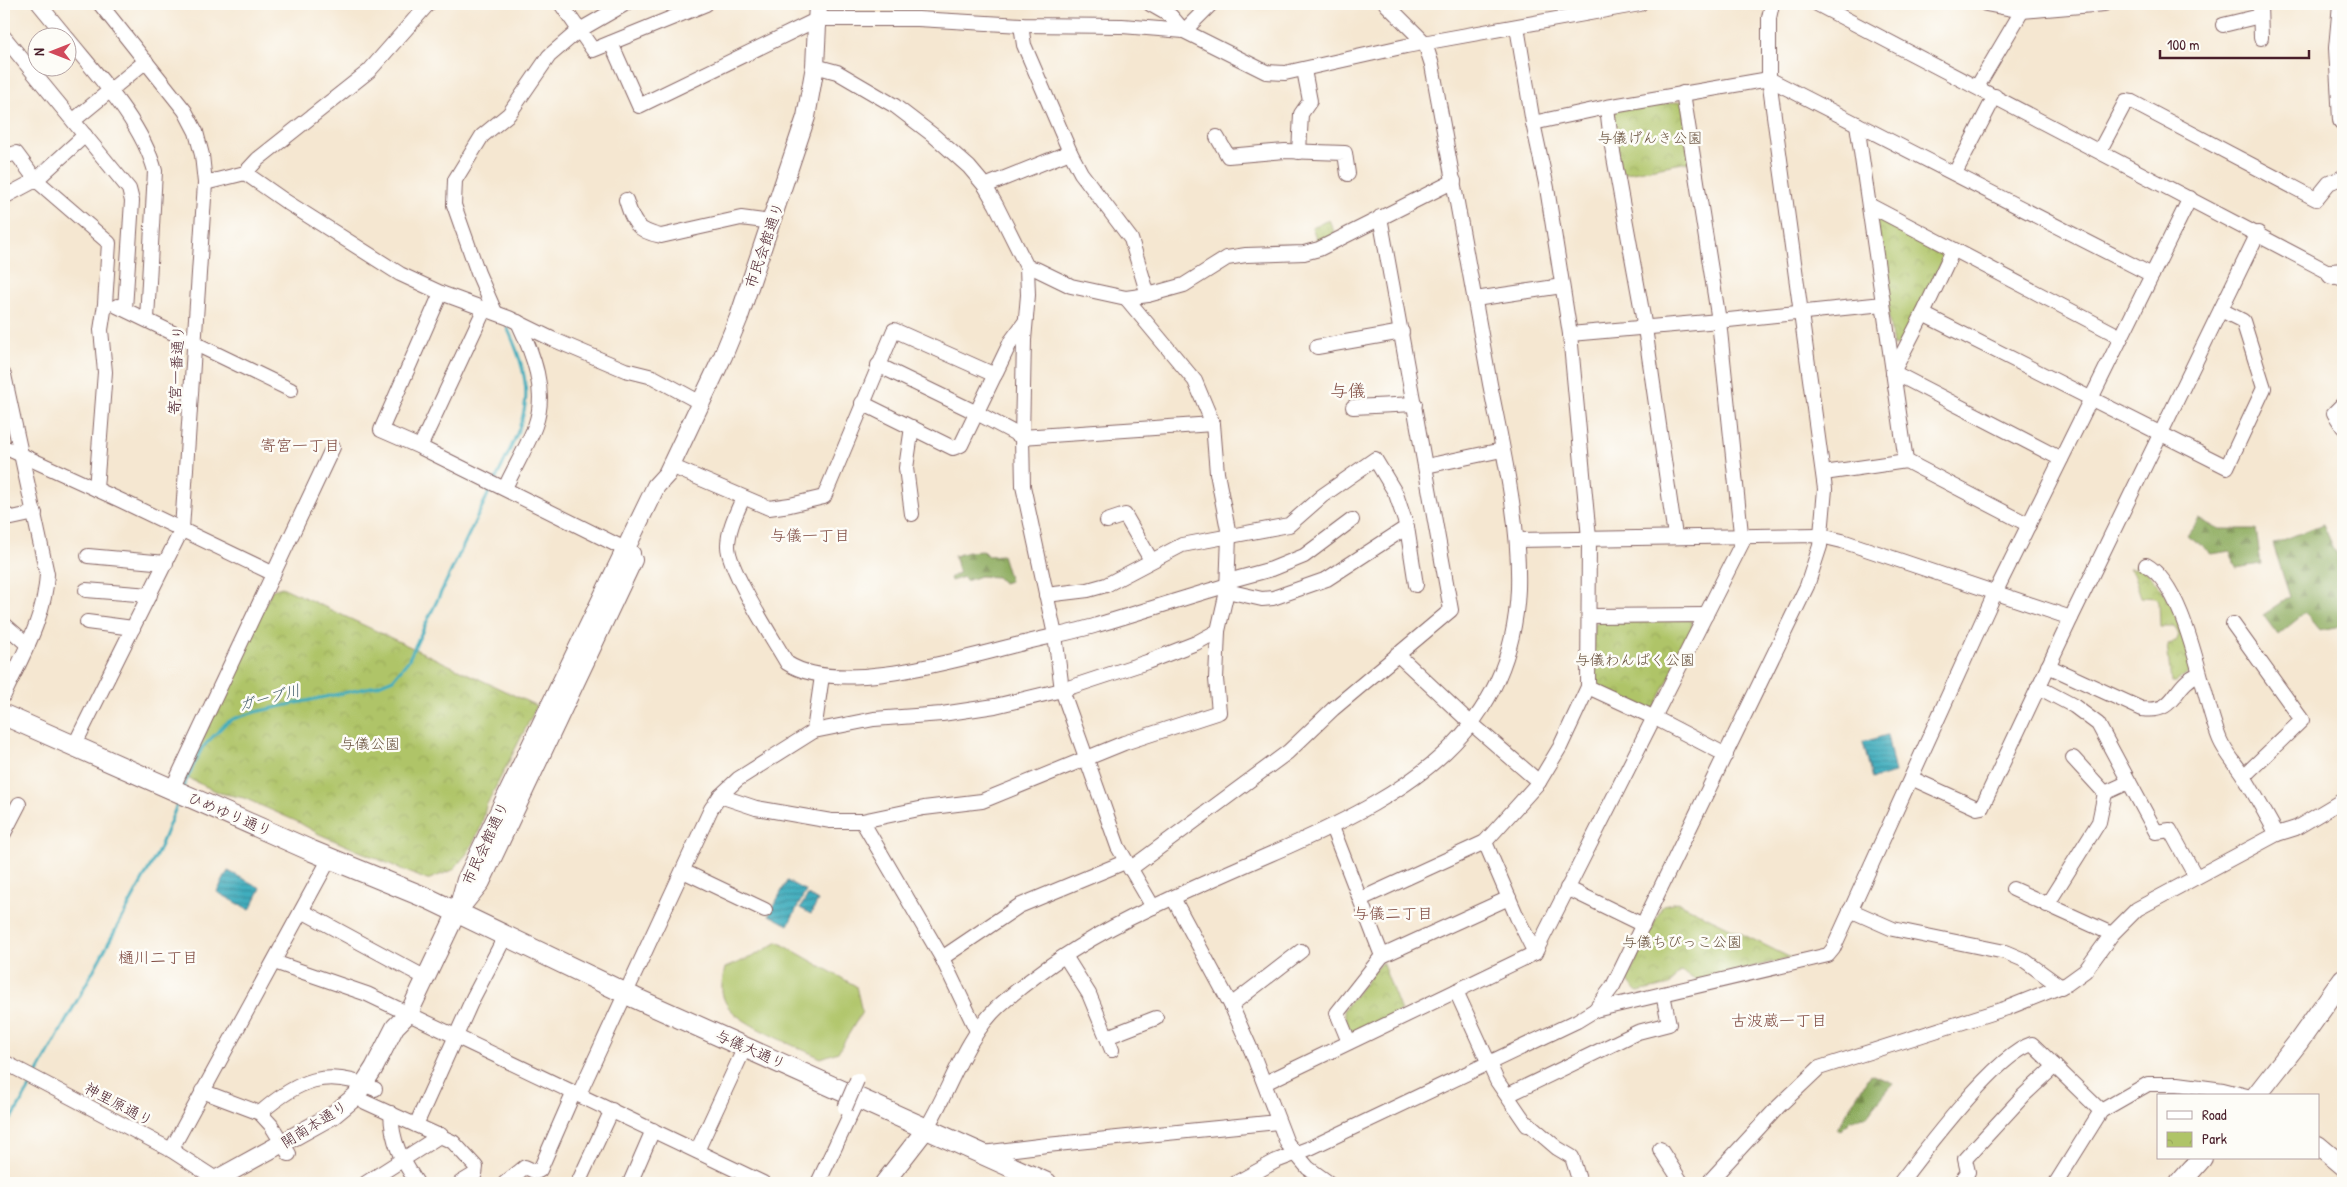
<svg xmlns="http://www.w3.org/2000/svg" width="2347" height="1187" font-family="'Patrick Hand','Klee One',sans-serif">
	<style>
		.grass { fill: url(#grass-dots); stroke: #7c724a }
		.forest { fill: url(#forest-firs); stroke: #6a6444 }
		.park { fill: url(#park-crowns); stroke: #7c724a }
		.garden { fill: #afc468; stroke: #7c724a }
		.water { fill: url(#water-rules); stroke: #446674 }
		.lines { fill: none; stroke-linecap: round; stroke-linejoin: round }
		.stream { stroke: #3fadbd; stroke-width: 3 }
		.minor-casing { stroke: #866565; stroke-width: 16 }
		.major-casing { stroke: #866565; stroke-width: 20 }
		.highway-casing { stroke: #866565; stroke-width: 22 }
		.minor { stroke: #fff; stroke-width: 14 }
		.major { stroke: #fff; stroke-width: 18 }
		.highway { stroke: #fff; stroke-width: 20 }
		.minor-bridge-casing { stroke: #866565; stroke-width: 16; stroke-linecap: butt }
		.minor-bridge { stroke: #fff; stroke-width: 14 }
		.labels { text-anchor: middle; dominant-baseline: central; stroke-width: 5; stroke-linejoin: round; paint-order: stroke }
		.park-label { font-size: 15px; fill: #68513d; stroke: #fdfcf7 }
		.street-label { font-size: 15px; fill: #4a1f2b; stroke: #fdfcf7 }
		.neighbourhood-label { font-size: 16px; fill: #7f4a41; stroke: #fdfcf7 }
		.water-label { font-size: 16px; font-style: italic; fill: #455f6d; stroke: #fdfcf7 }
		.quarter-label { font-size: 18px; fill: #7f4a41; stroke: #fdfcf7 }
	</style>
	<defs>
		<pattern id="grass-dots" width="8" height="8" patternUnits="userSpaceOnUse" patternTransform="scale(1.25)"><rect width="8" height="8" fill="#afc468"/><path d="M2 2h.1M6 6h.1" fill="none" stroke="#98a85a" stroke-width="1.8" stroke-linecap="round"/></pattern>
		<pattern id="forest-firs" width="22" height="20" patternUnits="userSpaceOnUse" patternTransform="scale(1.25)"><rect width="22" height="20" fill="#8baa5c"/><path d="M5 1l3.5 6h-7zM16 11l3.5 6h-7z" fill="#748a4c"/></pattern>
		<pattern id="park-crowns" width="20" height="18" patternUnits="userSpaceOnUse" patternTransform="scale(1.25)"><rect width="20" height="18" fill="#afc468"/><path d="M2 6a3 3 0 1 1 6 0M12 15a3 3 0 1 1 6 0" fill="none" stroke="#98a85a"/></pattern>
		<pattern id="water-rules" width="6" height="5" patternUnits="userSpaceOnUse" patternTransform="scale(1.25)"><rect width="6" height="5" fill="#3fadbd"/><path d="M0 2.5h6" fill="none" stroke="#378c9a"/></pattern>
	</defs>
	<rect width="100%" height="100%" fill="#fdfcf7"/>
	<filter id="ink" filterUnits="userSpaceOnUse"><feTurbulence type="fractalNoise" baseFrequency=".02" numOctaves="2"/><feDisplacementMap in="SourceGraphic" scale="10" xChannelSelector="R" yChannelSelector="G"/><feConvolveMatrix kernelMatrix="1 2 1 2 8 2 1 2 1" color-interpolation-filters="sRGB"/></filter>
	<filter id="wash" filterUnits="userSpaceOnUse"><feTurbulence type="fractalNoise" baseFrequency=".0096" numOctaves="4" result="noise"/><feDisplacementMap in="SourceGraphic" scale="20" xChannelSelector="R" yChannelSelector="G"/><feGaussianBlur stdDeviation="1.12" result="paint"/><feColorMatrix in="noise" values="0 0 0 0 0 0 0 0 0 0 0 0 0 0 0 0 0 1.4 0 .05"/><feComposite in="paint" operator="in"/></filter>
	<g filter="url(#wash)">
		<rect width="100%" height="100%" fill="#f5e7d1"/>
		<path class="grass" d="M1329 220 1336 236 1318 244 1312 227Z"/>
		<g class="forest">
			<path d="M2199 519 2220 529H2256L2261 564 2236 568 2230 551 2212 554 2188 535Z"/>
			<path d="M2323 524 2335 551 2343 561V626L2319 630 2305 613 2278 635 2263 615 2290 597 2273 544Z"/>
			<path d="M983 551 988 556 1002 555 1010 581 1003 583 997 577 980 576 966 581 964 577 951 581 950 578 959 572 954 556 968 552Z"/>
			<path d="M1870 1074 1893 1083 1867 1116 1851 1120 1840 1131 1837 1129Z"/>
		</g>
		<g class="park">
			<path d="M1685 101 1694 161 1621 174 1610 110Z"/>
			<path d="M1878 216 1947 251 1903 344 1893 346 1874 218Z"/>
			<path d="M2136 564C2173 591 2179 627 2194 668L2175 683H2171L2167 644 2176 642C2180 636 2179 633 2174 627H2160L2159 602 2156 598 2141 597 2133 573 2129 568 2135 569Z"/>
			<path d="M282 587 537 706 486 806 481 827 469 851 453 870 427 880 319 834 298 822 244 798 220 793 185 777 272 590Z"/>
			<path d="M1690 619 1694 627 1655 707 1648 711 1596 686 1593 680V626L1599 621Z"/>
			<path d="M1677 902 1791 958 1695 980 1683 972 1678 973 1670 985 1638 992 1627 980 1663 905Z"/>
			<path d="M1382 962 1401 1011 1356 1035 1350 1033 1343 1010Z"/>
		</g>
		<path class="garden" d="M778 942 856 986 862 1012 838 1052 821 1058C800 1048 738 1024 727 1005 719 993 722 981 725 968L754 956Z"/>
		<g class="water">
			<path d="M1887 735 1895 773 1872 779 1863 742Z"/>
			<path d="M228 871 261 888 250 910 217 892Z"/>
			<path d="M787 881 806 891 788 925 769 915Z"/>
			<path d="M808 895 818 901 811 914 800 908Z"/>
		</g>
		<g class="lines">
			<g class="stream">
				<path d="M495 481C527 414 539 398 507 327"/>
				<path d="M183 787 202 748 225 724 233 719 255 712 376 686 393 679 408 661 492 486"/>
				<path d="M37 1074 158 852 179 800"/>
				<path d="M4 1128 14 1115 33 1082"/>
			</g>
		</g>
	</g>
	<g filter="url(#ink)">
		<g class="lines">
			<g class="minor-casing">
				<g id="minor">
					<path d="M39 4 67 38"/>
					<path d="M561 4 593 50 706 4"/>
					<path d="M1150 4 1171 16 1184 31 1266 72 1285 73 1406 46 1640 4"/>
					<path d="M1817 4 2340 278"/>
					<path d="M1986 4 2022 11 2104 4"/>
					<path d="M2260 4 2261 38"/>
					<path d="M1021 25 1024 45 1070 152 1081 173 1131 239 1148 295"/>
					<path d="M2223 25 2260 16"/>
					<path d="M4 37 129 189 132 201 125 309"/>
					<path d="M68 39C98 76 142 123 155 171L147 319"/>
					<path d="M611 43 639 106 818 19H918L1021 25 1122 26 1184 31 1211 4"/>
					<path d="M815 66 837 72 895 106 933 135 969 167 985 186 996 205 1027 267 1028 295 1024 340 1022 437 1023 486 1055 635 1062 690 1118 847 1153 907"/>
					<path d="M1977 87 2022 11"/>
					<path d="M1607 107 1611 141 1645 328 1675 536"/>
					<path d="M74 120 146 61"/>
					<path d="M1533 123 1607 107 1769 79 2152 275"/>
					<path d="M1857 124 1906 461"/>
					<path d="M1217 137 1228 156 1285 151 1345 153 1348 174"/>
					<path d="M2100 150 2126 101 2132 102 2316 199 2329 183 2343 177"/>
					<path d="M1299 152 1301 114 1310 101 1304 70"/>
					<path d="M4 157 16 153 36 180 109 243 105 304 101 330 105 372 96 489"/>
					<path d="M245 173 285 201 400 274 441 293 509 318 552 339 625 370 653 377 701 403"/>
					<path d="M1955 173 1995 96"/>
					<path d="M205 183 245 173 258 159 369 71 428 4"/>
					<path d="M985 186 1070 152"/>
					<path d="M4 197 36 180 85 135"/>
					<path d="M626 200C633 222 636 231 661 236L741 218 772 222"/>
					<path d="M1869 205 2121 337"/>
					<path d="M1027 267 1036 269 1071 286 1126 298 1148 295 1184 285 1227 258 1246 255 1304 253 1319 249 1454 181"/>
					<path d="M1475 299 1562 286"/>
					<path d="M117 306 291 390"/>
					<path d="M485 308 420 447 633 553"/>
					<path d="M495 312 478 273 454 205 455 180 482 136 509 114 549 56 578 31 625 4"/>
					<path d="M1923 314 2227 467 2264 388 2243 321 2221 310"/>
					<path d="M1570 334 1719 321 1883 304"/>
					<path d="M1317 347 1402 332"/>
					<path d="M878 365 977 413 1022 437 1213 424"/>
					<path d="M1893 372 2061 459"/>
					<path d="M1893 372 1923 314 1953 250"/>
					<path d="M4 375 47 574C45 618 22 656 4 695"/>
					<path d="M862 403 953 448 961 445 1011 341 1025 322"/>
					<path d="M2343 404 2334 413 2343 427"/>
					<path d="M1353 407 1415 404"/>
					<path d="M912 427 906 468 912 514"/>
					<path d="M4 447 122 501 272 573"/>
					<path d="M420 447 381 430 441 293"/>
					<path d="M671 466 769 508 790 505 824 497 894 330 995 375"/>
					<path d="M1426 466 1502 450"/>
					<path d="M1824 473 1906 461 2029 525"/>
					<path d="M505 488C514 468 527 447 535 426 548 391 533 354 518 322"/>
					<path d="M743 498C737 512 728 529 728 546 728 569 773 639 787 663 839 697 962 658 1020 644 1045 637 1072 633 1097 625 1141 612 1184 598 1228 585"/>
					<path d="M4 514 12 518 35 513"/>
					<path d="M1107 521 1125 515 1151 560"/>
					<path d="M1517 540 1817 535 1842 541 2071 618"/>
					<path d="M88 556 166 563"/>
					<path d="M2146 565C2188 588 2201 695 2220 740 2225 752 2236 764 2243 775 2255 794 2266 815 2277 834"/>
					<path d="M1228 581 1272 569 1304 556 1352 520"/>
					<path d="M86 590 150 595"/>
					<path d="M1227 591 1262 599 1273 598 1327 579 1407 527"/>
					<path d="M1046 595 1088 590 1106 585 1182 545 1289 525 1322 496 1375 459 1396 494 1407 527 1416 585"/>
					<path d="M1589 616 1706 615"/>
					<path d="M87 622 133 628"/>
					<path d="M4 624 28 645"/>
					<path d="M2233 624 2302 720 2244 776"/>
					<path d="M1397 654 1464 717 1539 782"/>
					<path d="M2048 666 2142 709C2178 714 2171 685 2199 674"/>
					<path d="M1588 687 1655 718 1726 755"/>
					<path d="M2038 687 2074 706 2098 724 2156 832 2170 830 2196 877"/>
					<path d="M814 731 822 676"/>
					<path d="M74 746 182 529 205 183 202 155 196 132 185 111 100 4"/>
					<path d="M2073 758 2105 793"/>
					<path d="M1911 778 1977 808 1982 807 2071 618 2258 233"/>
					<path d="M172 789 333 447"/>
					<path d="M720 796 756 808 831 821H862L924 808 982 801 1124 743 1219 712 1216 679 1218 631 1227 591 1229 535 1217 473 1213 424 1195 381 1126 298"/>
					<path d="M862 821 942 958 977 1031"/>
					<path d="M1332 827 1382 956"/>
					<path d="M4 833 19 804"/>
					<path d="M1485 842 1517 917 1535 953"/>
					<path d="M1130 869 1288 752 1333 709 1451 610 1380 217"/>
					<path d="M683 871 765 910"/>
					<path d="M1567 888 1643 925"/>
					<path d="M2013 889 2112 934"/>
					<path d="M1173 898 1231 1005 1252 1052 1287 1143 1308 1168 1329 1183"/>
					<path d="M1361 899 1485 842 1539 782 1560 747 1588 687 1589 538 1570 334 1547 188 1533 123 1517 27"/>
					<path d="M2047 905 2099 822 2105 793 2129 782"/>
					<path d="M1850 910 1893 929 2005 952 2024 960 2061 987"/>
					<path d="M302 911 426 978"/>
					<path d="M1065 956 1089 994 1112 1050"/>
					<path d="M942 958 1019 906 1125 862"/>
					<path d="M274 962 367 994 763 1183"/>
					<path d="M1456 991 1497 1081 1527 1125"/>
					<path d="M1231 1005 1301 951"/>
					<path d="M1595 1010 1828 955 1833 949 1995 593 2190 198"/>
					<path d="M1107 1037 1156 1018"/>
					<path d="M1349 1042 1337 1013 1382 956 1509 898"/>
					<path d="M4 1062 171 1150 222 1183"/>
					<path d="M1265 1083 1535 953 1742 543 1719 321 1683 93"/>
					<path d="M202 1091 260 1113 271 1125 289 1154"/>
					<path d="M579 1094 711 809 720 796 738 779 814 731 874 719 942 714 995 706 1062 690 1147 662 1196 643 1218 631"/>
					<path d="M1508 1095 1638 1032 1669 1024 1663 994"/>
					<path d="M365 1102 453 1142 476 1167 475 1174 460 1183"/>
					<path d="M260 1113C298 1080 327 1067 375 1089"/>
					<path d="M391 1113C392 1144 401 1158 417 1183"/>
					<path d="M1529 1124 1557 1148 1572 1157 1580 1183"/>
					<path d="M416 1125 473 998 506 935"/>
					<path d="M926 1129C951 1088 964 1038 1000 1005 1044 966 1097 933 1151 908 1196 886 1243 866 1289 846 1407 793 1512 734 1518 589 1520 521 1503 451 1490 384 1471 278 1451 172 1432 65L1425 43 1386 4"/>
					<path d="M1660 1149 1682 1183"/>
					<path d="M171 1150 330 858"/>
					<path d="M697 1151 745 1047"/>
					<path d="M983 1153 1047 1145 1278 1122"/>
					<path d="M366 1183 441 1135"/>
					<path d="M505 1183 525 1167 536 1172 540 1170 574 1092"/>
					<path d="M578 1183 612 1110"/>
					<path d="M630 1183 653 1130"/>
					<path d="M818 1183 858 1098"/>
					<path d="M1236 1183 1276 1161 1310 1148 1577 1021 1595 1010 1613 986 1807 586 1820 546 1825 489 1769 79V18L1772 4"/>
					<path d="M1708 1183 1778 1107 1819 1068 2007 1008 2067 984 2085 971 2112 934 2137 909 2277 834 2296 828 2343 800"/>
					<path d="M1900 1183C1924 1151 1996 1055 2032 1044L2101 1111"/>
					<path d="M1960 1183 1968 1172 1965 1159 2024 1095 2055 1066"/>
					<path d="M2056 1183 2101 1111 2148 1084H2178L2223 1090 2247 1096"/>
				</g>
			</g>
			<g class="major-casing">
				<g id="major">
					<path d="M460 908 481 882 633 560"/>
					<path d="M2318 1145 2343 1166"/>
					<path d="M210 1183 333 1115 356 1096 374 1068 395 1027 409 1013 457 912 466 880 656 486 667 474 723 356 739 317 806 117 815 66 818 4"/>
					<path d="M884 1183 926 1129"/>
				</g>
			</g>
			<g class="highway-casing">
				<g id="highway">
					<path d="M2343 4 2339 48 2343 120"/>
					<path d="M2332 274 2343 273"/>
					<path d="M4 715 312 851 429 899 635 998 1047 1183"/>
					<path d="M2256 1096 2299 1041 2343 979"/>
					<path d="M2180 1183 2202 1158"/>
				</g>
			</g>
			<use href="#minor" class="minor"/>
			<use href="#major" class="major"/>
			<use href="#highway" class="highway"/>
			<g class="minor-bridge-casing">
				<path id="minor-bridge" d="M845 1108 857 1080"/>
			</g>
			<use href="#minor-bridge" class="minor-bridge"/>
		</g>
	</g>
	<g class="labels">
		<g class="park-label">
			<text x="1650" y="137">与儀げんき公園</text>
			<text x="1635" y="659">与儀わんぱく公園</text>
			<text x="370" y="743">与儀公園</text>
			<text x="1682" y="941">与儀ちびっこ公園</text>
		</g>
		<g class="street-label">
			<text transform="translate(764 245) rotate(-71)">市民会館通り</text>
			<text transform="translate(176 370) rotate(-87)">寄宮一番通り</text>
			<text transform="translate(230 814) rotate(23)">ひめゆり通り</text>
			<text transform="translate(485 843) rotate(-65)">市民会館通り</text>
			<text transform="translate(751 1049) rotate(24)">与儀大通り</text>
			<text transform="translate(119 1104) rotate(28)">神里原通り</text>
			<text transform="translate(314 1124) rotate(-32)">開南本通り</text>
		</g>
		<g class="neighbourhood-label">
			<text x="300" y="445">寄宮一丁目</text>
			<text x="810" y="535">与儀一丁目</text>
			<text x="1393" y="913">与儀二丁目</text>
			<text x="158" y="957">樋川二丁目</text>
			<text x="1779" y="1020">古波蔵一丁目</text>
		</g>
		<g class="water-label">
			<text transform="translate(269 697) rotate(-14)">ガーブ川</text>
		</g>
		<g class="quarter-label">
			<text x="1348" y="390">与儀</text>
		</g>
	</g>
	<rect width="2347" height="1187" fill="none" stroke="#fdfcf7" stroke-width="20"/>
	<rect x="2157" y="1094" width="162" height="65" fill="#fdfcf7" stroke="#b5a4a5"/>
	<rect x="2167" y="1111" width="25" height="8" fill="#ffffff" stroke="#b5a4a5"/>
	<text x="2202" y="1120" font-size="15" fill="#4a1f2b">Road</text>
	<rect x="2167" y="1132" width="25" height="15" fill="url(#park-crowns)" stroke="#b5a4a5"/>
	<text x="2202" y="1144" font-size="15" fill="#4a1f2b">Park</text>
	<g transform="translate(52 52) rotate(270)"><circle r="24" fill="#fdfcf7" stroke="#b5a4a5"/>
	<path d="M0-4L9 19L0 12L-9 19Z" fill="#d1495b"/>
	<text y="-8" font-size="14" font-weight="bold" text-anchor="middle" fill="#4a1f2b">N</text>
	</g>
	<path d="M2160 50v8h149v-8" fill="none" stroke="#4a1f2b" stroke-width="2.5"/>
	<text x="2167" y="50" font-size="15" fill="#4a1f2b" stroke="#fdfcf7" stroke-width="4" paint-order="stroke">100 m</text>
</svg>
